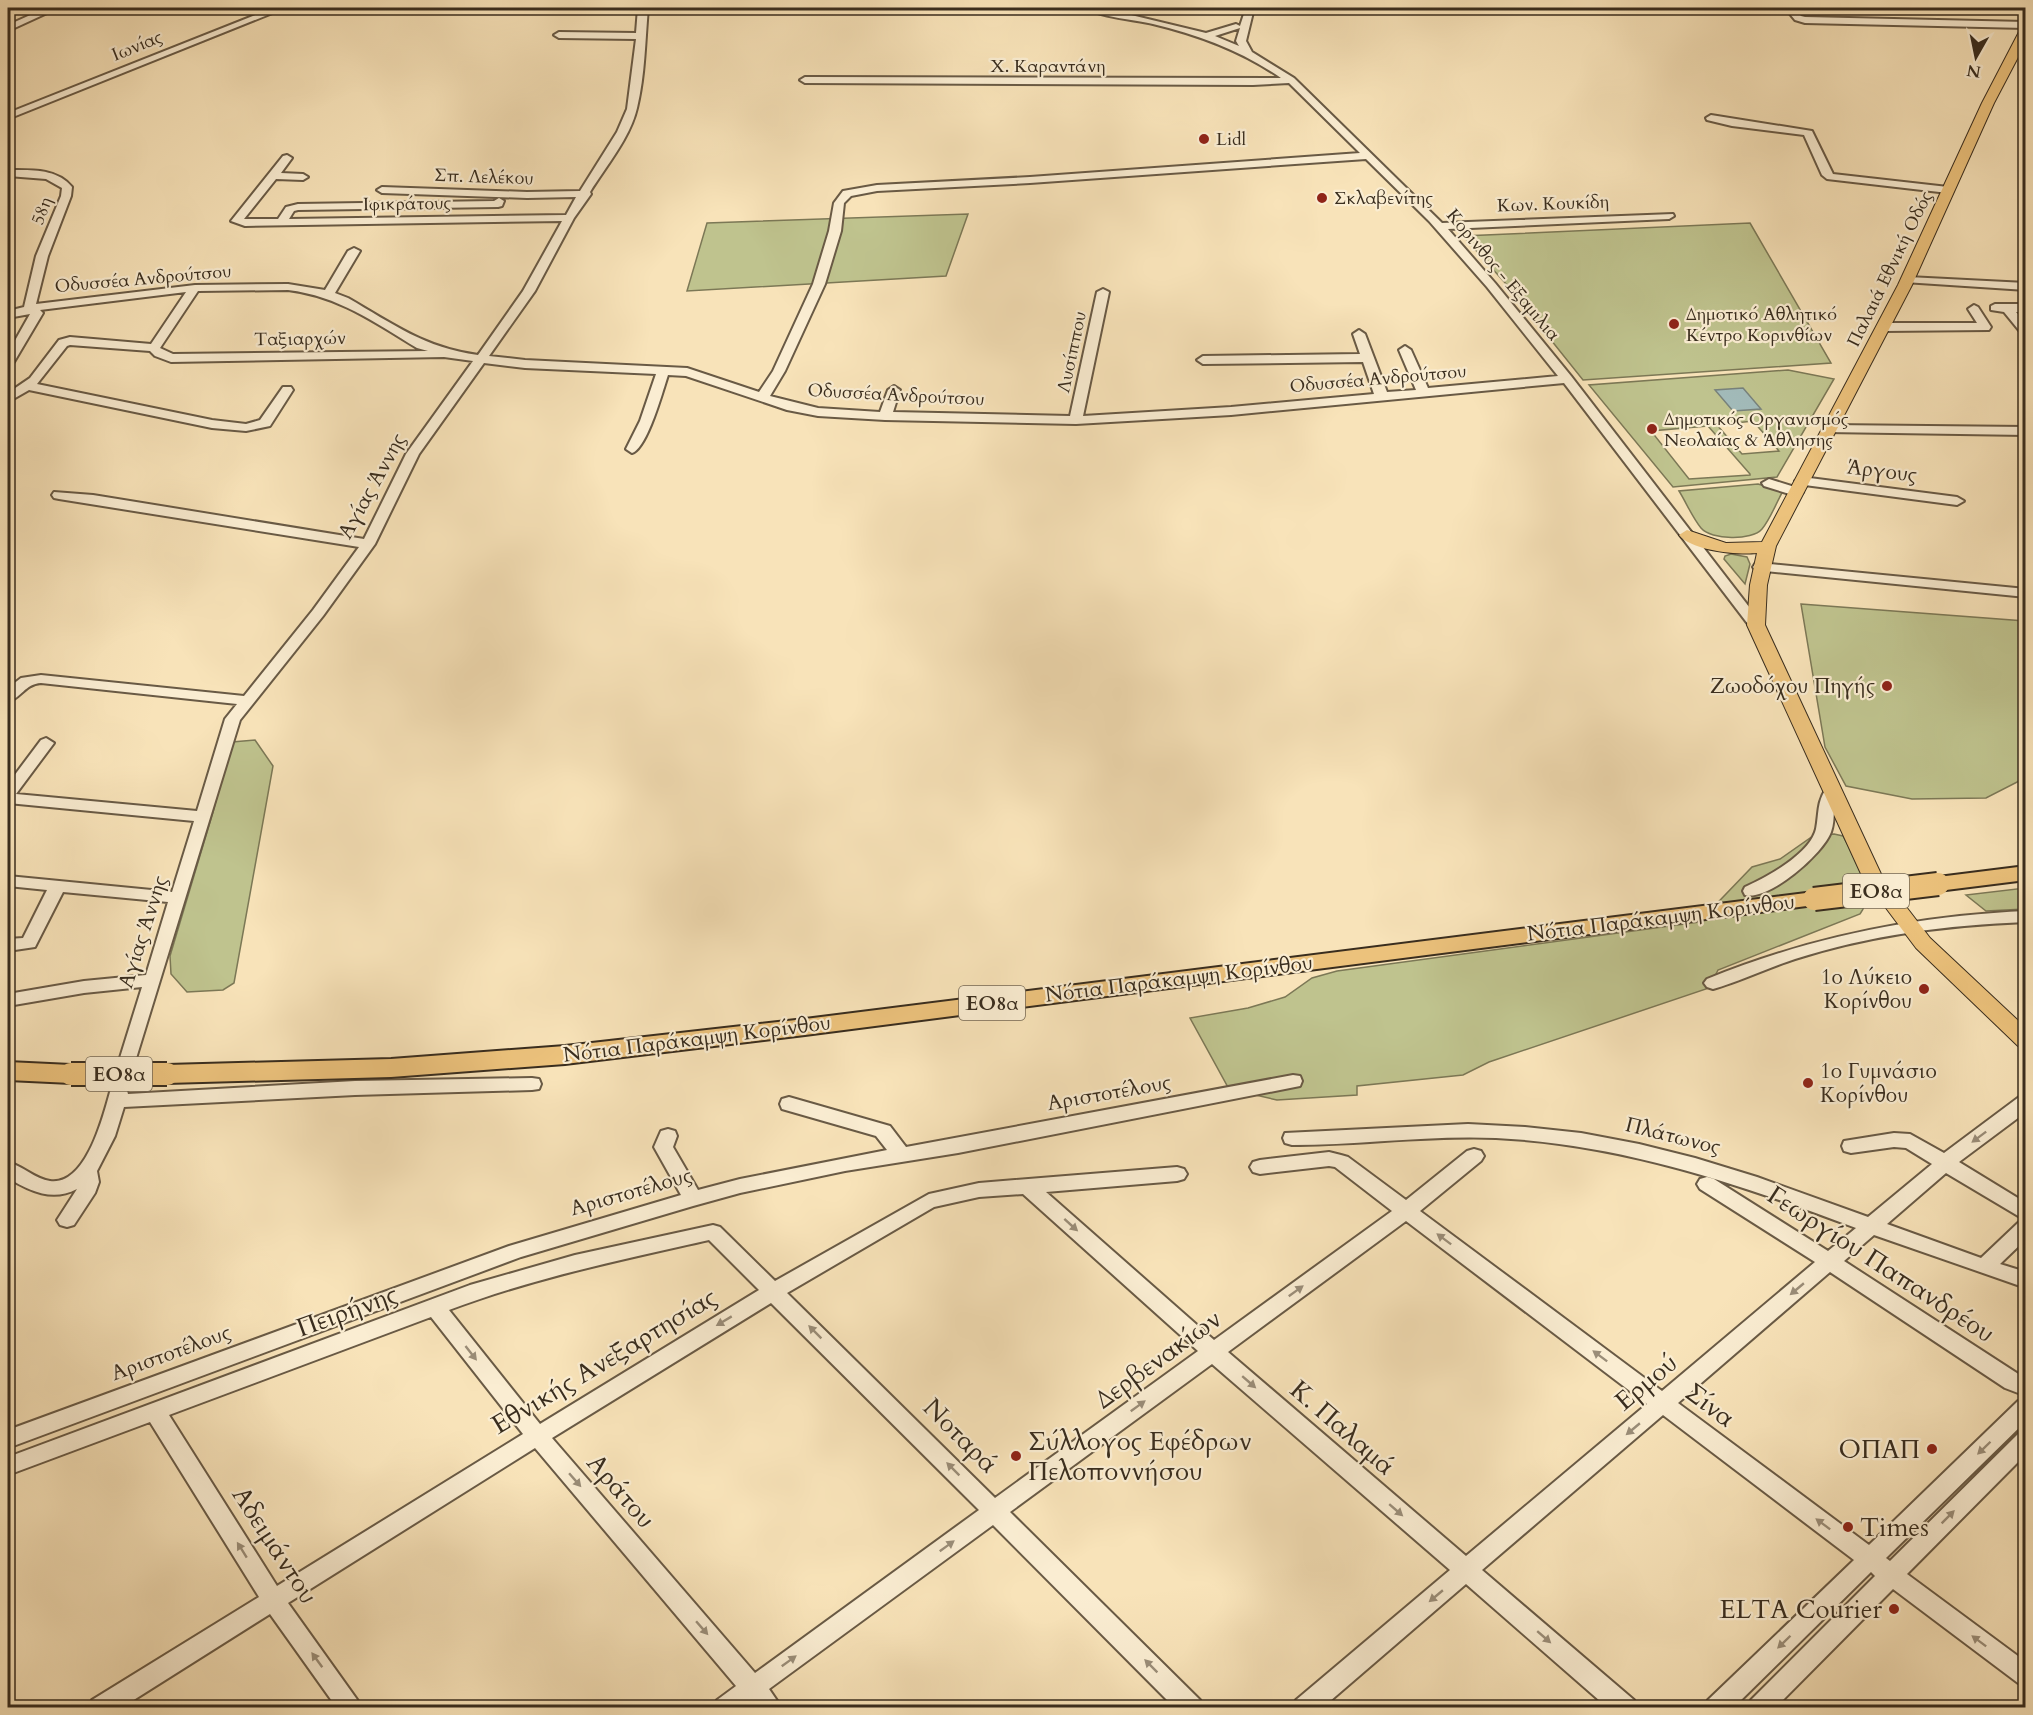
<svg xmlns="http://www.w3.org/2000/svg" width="2033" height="1715" font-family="Cardo,serif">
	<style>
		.green { fill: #bfc38e; stroke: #7c7856; stroke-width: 1.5; fill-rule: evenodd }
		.water { fill: #a2bbba; stroke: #78827c; stroke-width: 1.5 }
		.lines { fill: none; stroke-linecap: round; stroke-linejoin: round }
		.minor-casing { stroke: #695a45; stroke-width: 4 }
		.major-casing { stroke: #392d1e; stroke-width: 2 }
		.highway-casing { stroke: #392d1e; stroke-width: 4 }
		.minor { fill: #faedd2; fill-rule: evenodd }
		.major { fill: #ecc27c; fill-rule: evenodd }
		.highway { fill: #ecc27c; fill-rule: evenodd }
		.highway-bridge-casing { stroke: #392d1e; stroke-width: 26; stroke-linecap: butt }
		.highway-bridge { stroke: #ecc27c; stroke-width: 22 }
		.oneway { fill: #9a8d78 }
		.poi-dot { fill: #8f2418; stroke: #faedd2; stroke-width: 2 }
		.labels { text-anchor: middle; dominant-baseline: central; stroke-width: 4.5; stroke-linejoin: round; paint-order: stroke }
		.far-street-label { font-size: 18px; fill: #392d1e; stroke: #faedd2 }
		.far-poi-label { font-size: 18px; fill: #392d1e; stroke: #faedd2; text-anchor: start }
		.shield { fill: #faedd2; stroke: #736754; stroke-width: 1.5 }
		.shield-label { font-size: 20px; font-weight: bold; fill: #392d1e }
		.street-label { font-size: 21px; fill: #392d1e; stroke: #faedd2 }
		.poi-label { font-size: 21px; fill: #392d1e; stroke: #faedd2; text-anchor: end }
		.near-street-label { font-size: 26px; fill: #392d1e; stroke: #faedd2 }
		.near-poi-label { font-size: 26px; fill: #392d1e; stroke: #faedd2; text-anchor: start }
	</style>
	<rect width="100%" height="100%" fill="#f8e3b9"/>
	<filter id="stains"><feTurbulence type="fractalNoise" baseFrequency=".00333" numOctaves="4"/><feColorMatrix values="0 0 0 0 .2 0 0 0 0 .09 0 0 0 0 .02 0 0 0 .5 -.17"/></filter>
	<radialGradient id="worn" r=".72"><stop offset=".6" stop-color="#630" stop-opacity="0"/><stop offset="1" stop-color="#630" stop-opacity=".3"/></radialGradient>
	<g class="green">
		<path d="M968 214 946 276 687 291 707 223Z"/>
		<path d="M1750 223 1831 363 1583 380 1507 285 1463 236Z"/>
		<path d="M1788 370 1834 379 1777 477 1673 487 1589 385ZM1753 421 1779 451 1742 454 1717 425ZM1708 426 1750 474V475L1689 479 1651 431Z"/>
		<path d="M1758 484 1783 491C1776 503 1771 518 1762 529 1752 541 1711 540 1701 528 1692 517 1686 502 1679 491Z"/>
		<path d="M1731 554 1747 557 1750 564 1745 584 1724 559 1725 556Z"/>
		<path d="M1801 604 2025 621V778L1986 798 1912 799 1846 786 1825 747Z"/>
		<path d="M255 740 273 766 234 983 223 990 187 992 171 974 170 956 213 812 232 742Z"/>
		<path d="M1834 834 1843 836C1855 857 1877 892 1860 914L1718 970 1709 988 1489 1062 1463 1075 1357 1086V1095L1277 1100 1229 1089 1190 1018 1248 1008 1285 997 1312 978 1337 971 1699 922 1752 867 1780 859 1813 836Z"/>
		<path d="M2025 888V909L1986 911 1966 895Z"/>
	</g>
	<path class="water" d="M1743 388 1761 409 1733 411 1715 390Z"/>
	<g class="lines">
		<g class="minor-casing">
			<g id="minor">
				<path d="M46 8H58L8 31V25Z"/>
				<path d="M273 8H285L8 119V113Z"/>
				<path d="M638 8H648C645 41 645 75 637 108 630 138 606 166 590 192L591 194 574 218 535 291 489 356 525 360 687 368 759 392 773 371 813 284 829 231 834 203 843 191 877 185 1030 177 1360 153 1289 83 1253 85 805 83 800 80 805 77 1281 78C1242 51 1199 35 1153 24 1136 20 1100 17 1086 8H1102L1206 33 1236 24 1240 26 1246 8H1254L1246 41 1252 52 1294 78 1442 223 1673 214 1674 216 1669 219 1448 229 1495 283 1571 376 1763 625 1761 628H1751L1564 383 1231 415 1076 424 885 420 818 416 787 410 686 376 668 375C663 390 647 449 632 453L626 449 640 421 656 374 525 368 484 363 419 454 375 544 323 616 240 720 134 1065 128 1067 122 1065 119 1061 142 987 84 993 8 1006V994L84 981 146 975 168 902 63 892 35 947 8 951V939L23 938 47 890 8 886V876L172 892 194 821 8 803V784L41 740 46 738 54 743 16 794 197 811 225 719 237 704 41 683C25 684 21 698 8 702V688L21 678 41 675 244 696 313 610 359 547 59 499 54 498 52 495 54 492 93 495 364 539 406 454 473 361 444 357 171 362 155 356 150 351 70 345 67 346 37 384 212 420 246 424 260 420 283 387H291L293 390 270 426 246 431 212 428 29 390 8 402V393L30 378 59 340 70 337 151 344 186 292 40 310 43 313 14 362 8 366V353L30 314 8 318V311L24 307 36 256 61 196 62 188 46 179 8 176V170C30 170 57 168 72 187L71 196 48 256 36 304 195 285 288 284 325 290 348 251 354 248 360 251 335 293 348 298C393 324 425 348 478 355L523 291 562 221 245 226 231 221 283 156 287 155 292 158 281 173 303 174 308 177 303 180 276 179 244 219H278L286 207 298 204 494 201 499 198 504 201 502 206 498 207 298 210 294 211 289 219 566 215 576 197 527 198 382 193 377 190 382 187 527 192 580 191 617 132 627 109 636 39 559 38 554 35 559 32 636 33ZM1240 28 1236 41 1239 46 1215 36ZM1366 159 1429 221 1487 287 1558 376 1428 388 1411 350 1405 346 1399 350 1416 390 1387 392 1365 334 1359 330 1353 334 1360 354 1203 356 1197 360 1203 364 1363 362 1374 394 1231 407 1083 416 1109 292 1103 289 1097 292 1070 416 893 412 900 390 894 386 888 390 880 412 818 408 770 396 785 371 825 284 841 231 844 203 851 196 877 191 1030 183ZM288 290C338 296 374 322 417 348L428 351 173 354 160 348 198 291Z"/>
				<path d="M1785 8H1794L1801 16 1805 17 2026 22V28L1805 23 1795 20Z"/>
				<path d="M1711 115 1812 131 1833 174 1948 187 1953 190 1948 193 1827 179 1822 175 1804 135 1732 126 1707 120 1706 118Z"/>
				<path d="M1908 277 2026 283V290L1904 282V278Z"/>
				<path d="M1995 304H2026V312H2016L2026 323V334H2022L2004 312 1991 310V306Z"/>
				<path d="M1974 305 1978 307 1991 327 1989 330 1884 331 1878 327 1884 323H1977L1968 309Z"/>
				<path d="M1830 425 2026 427V435L1825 432 1824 429Z"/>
				<path d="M1802 477 1957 497 1964 501 1957 505 1797 484 1795 481Z"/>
				<path d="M1769 479 1801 489 1803 492 1796 496 1764 486 1762 483Z"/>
				<path d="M1760 563 2026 589V597L1755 570 1753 567 1755 564Z"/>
				<path d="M1832 787 1840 792C1831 805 1836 818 1831 832 1823 854 1769 901 1745 895L1743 891 1745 887C1767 877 1810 854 1816 829 1819 813 1817 802 1826 789Z"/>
				<path d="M2026 911V922C1947 925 1870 935 1795 959 1767 968 1741 981 1713 989L1707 987 1704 983 1707 979C1810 937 1914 916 2026 911Z"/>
				<path d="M1293 1075 1300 1076 1302 1081 1300 1086 958 1153 845 1171 740 1193 693 1206 521 1257 8 1448V1430L509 1246 681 1195 654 1147 661 1131 668 1129 675 1131 677 1136 673 1147 698 1190 740 1179 887 1150 876 1136 782 1109 780 1104 782 1099 789 1097 890 1126 906 1147Z"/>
				<path d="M532 1078 539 1079 541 1084 539 1089 532 1090 355 1095 124 1107 115 1136 97 1171 99 1182 95 1193 74 1225 67 1227 60 1225 57 1220 77 1189C52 1202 30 1191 8 1178V1162C23 1166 35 1179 50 1181 86 1186 103 1117 110 1092L112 1087 119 1085 126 1087 128 1094 355 1081Z"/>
				<path d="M2026 1096V1112L1959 1162 2026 1203V1239L2000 1264 2026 1272V1288L1874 1235 1844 1261 2026 1379V1396L2005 1388 1830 1272 1678 1403 1869 1545 2018 1401 2026 1399V1421L1886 1558 1890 1561 2018 1434 2026 1431V1454L1907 1574 2026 1662V1686L2018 1683 1893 1589 1775 1708H1747L1751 1700 1875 1576 1871 1572 1733 1708H1704L1708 1700 1854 1560 1663 1415 1482 1570 1634 1700 1638 1708H1608L1466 1584 1322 1708H1292L1296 1700 1450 1570 1212 1364 1010 1512 1200 1700 1204 1708H1175L993 1525 769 1689 782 1708H755L751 1703 745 1708H713L717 1700 736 1686 535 1448 288 1603 363 1708H337L270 1614 121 1708H88L92 1700 259 1597 150 1422 8 1475V1457L470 1285 575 1255 713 1225 720 1227 775 1281 929 1194 979 1183 1177 1167 1184 1169 1187 1174 1184 1179 1177 1181 1046 1192 1214 1340 1392 1211 1335 1167 1329 1166 1260 1174 1253 1172 1250 1167 1253 1162 1260 1160 1329 1152 1341 1155 1348 1157 1406 1200 1467 1151 1474 1149 1481 1151 1484 1156 1481 1161 1420 1211 1662 1391 1815 1262 1700 1189 1697 1184 1700 1179 1707 1177 1714 1179 1828 1251 1856 1228C1739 1184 1622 1144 1496 1138 1428 1135 1360 1145 1292 1145L1285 1143 1283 1138 1285 1133 1468 1124 1525 1127 1581 1133 1639 1144 1695 1158 1757 1177 1868 1217 1932 1164 1906 1148 1894 1147 1851 1153 1844 1151 1842 1146 1844 1141 1894 1133 1910 1134 1944 1153 2019 1097ZM1946 1173 2025 1220 2019 1222 1981 1258 1887 1224ZM1023 1194 1198 1351 995 1498 787 1293 934 1207 979 1197ZM1406 1221 1647 1404 1466 1556 1228 1352ZM709 1240 759 1290 540 1424 449 1310C533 1278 621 1260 709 1240ZM771 1303 979 1510 755 1673 552 1438ZM431 1317 523 1434 277 1586 169 1415Z"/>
			</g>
		</g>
		<g class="major-casing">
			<path id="major" d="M2026 27V42L1994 103 1912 285 1776 546 1767 585 1765 625 1881 874 1930 938 2026 1028V1048L2018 1046 1916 948 1862 876 1747 625 1750 585 1757 553C1738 555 1692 551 1679 535L1687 530 1726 543 1762 542 1898 285 1982 103 2020 30Z"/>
		</g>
		<g class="highway-casing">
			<g id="highway">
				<path d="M2026 866V880L1938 891 1930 889 1927 884 1930 879 1938 877Z"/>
				<path d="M1814 892 1822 894 1825 899 1822 904 805 1035 565 1064 391 1077 167 1083 158 1080 154 1074 158 1068 167 1065 391 1059 565 1046 805 1019Z"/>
				<path d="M8 1062 71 1065 80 1068 84 1074 80 1080 71 1083 8 1080Z"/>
			</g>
		</g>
		<use href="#minor" class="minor"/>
		<use href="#major" class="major"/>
		<use href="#highway" class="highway"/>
		<g class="highway-bridge-casing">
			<g id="highway-bridge">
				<path d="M1814 899 1938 884"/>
				<path d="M71 1074H167"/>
			</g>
		</g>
		<use href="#highway-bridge" class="highway-bridge"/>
	</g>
	<defs><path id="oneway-solid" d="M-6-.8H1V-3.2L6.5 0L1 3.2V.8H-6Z" transform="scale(1.5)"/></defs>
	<g class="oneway">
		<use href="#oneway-solid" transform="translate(1979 1137) rotate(143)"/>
		<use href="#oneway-solid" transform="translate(1071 1225) rotate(42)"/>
		<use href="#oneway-solid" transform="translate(1444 1239) rotate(-143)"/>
		<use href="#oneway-solid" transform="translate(1797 1289) rotate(140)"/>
		<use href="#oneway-solid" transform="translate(1296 1291) rotate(-36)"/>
		<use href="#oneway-solid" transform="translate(724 1321) rotate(149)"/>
		<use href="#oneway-solid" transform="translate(815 1332) rotate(-135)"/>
		<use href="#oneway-solid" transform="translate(471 1353) rotate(52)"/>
		<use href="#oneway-solid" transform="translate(1600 1356) rotate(-143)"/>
		<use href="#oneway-solid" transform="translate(1249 1382) rotate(41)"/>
		<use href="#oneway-solid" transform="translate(1138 1406) rotate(-36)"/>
		<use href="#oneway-solid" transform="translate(1633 1429) rotate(140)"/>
		<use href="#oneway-solid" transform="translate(1984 1448) rotate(136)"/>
		<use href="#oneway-solid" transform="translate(953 1469) rotate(-135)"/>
		<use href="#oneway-solid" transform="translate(575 1480) rotate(49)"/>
		<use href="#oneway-solid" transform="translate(1396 1510) rotate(41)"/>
		<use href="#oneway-solid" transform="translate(1948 1517) rotate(-45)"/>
		<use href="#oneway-solid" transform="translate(1823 1524) rotate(-143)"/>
		<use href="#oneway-solid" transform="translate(947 1546) rotate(-36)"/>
		<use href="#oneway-solid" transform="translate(242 1550) rotate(-122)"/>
		<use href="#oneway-solid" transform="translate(1436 1596) rotate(140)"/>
		<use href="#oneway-solid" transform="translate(702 1628) rotate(49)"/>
		<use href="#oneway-solid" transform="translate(1544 1637) rotate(41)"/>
		<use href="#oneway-solid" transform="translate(1979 1641) rotate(-143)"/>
		<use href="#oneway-solid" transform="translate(1784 1642) rotate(136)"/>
		<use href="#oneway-solid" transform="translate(317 1660) rotate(-126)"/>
		<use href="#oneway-solid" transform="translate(789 1661) rotate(-36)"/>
		<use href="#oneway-solid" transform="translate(1151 1666) rotate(-135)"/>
	</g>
	<g class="poi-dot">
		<circle cx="1204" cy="139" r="6"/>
		<circle cx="1322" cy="198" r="6"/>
		<circle cx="1674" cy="324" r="6"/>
		<circle cx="1652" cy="429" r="6"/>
		<circle cx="1887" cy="686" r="6"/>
		<circle cx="1924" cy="989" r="6"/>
		<circle cx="1808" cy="1083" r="6"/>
		<circle cx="1932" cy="1449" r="6"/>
		<circle cx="1016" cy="1456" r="6"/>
		<circle cx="1848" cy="1527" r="6"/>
		<circle cx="1894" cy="1609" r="6"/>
	</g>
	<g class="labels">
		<g class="far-street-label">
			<text transform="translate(137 46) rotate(-22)">Ιωνίας</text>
			<text x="1048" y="66">Χ. Καραντάνη</text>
			<text transform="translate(484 177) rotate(2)">Σπ. Λελέκου</text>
			<text transform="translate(407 204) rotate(-1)">Ιφικράτους</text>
			<text transform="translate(1553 204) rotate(-2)">Κων. Κουκίδη</text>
			<text transform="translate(42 211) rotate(-68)">58η</text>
			<text transform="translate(1890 269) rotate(-64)">Παλαιά Εθνική Οδός</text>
			<text transform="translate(1503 275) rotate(50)">Κορινθος - Εξαμιλια</text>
			<text transform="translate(143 279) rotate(-5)">Οδυσσέα Ανδρούτσου</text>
			<text transform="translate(300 339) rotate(-1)">Ταξιαρχών</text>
			<text transform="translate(1072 352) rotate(-78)">Λυσίππου</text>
			<text transform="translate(1378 379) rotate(-5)">Οδυσσέα Ανδρούτσου</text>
			<text transform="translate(896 395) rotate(3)">Οδυσσέα Ανδρούτσου</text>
		</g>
		<g class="far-poi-label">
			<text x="1216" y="139">Lidl</text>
			<text x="1334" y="198">Σκλαβενίτης</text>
			<text x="1686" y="314">Δημοτικό Αθλητικό<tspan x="1686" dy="21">Κέντρο Κορινθίων</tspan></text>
			<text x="1664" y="419">Δημοτικός Οργανισμός<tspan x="1664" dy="21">Νεολαίας &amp; Άθλησης</tspan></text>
		</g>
		<g class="shield">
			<rect x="1843" y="874" width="66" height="34" rx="4.5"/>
			<rect x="959" y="986" width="66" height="34" rx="4.5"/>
			<rect x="86" y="1057" width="66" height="34" rx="4.5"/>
		</g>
		<g class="shield-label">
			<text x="1876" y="891">ΕΟ8α</text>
			<text x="992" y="1003">ΕΟ8α</text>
			<text x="119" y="1074">ΕΟ8α</text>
		</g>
		<g class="street-label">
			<text transform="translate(1882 471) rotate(7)">Άργους</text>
			<text transform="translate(372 486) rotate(-61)">Αγίας Άννης</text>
			<text transform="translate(1661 918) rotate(-7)">Νότια Παράκαμψη Κορίνθου</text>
			<text transform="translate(143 932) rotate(-72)">Αγίας Άννης</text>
			<text transform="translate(1179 979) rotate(-7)">Νότια Παράκαμψη Κορίνθου</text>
			<text transform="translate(697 1039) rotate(-7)">Νότια Παράκαμψη Κορίνθου</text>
			<text transform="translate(1109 1093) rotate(-10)">Αριστοτέλους</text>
			<text transform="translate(1673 1136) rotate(14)">Πλάτωνος</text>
			<text transform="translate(631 1192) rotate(-16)">Αριστοτέλους</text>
			<text transform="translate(171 1353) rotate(-20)">Αριστοτέλους</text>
		</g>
		<g class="poi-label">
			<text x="1875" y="686">Ζωοδόχου Πηγής</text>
			<text x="1912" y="977">1ο Λύκειο<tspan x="1912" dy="24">Κορίνθου</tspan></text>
			<text x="1820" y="1071" text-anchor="start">1ο Γυμνάσιο<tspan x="1820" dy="24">Κορίνθου</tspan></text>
		</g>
		<g class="near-street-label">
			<text transform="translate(1881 1264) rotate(33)">Γεωργίου Παπανδρέου</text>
			<text transform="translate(347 1311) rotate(-20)">Πειρήνης</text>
			<text transform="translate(1158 1359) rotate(-36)">Δερβενακίων</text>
			<text transform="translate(604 1361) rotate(-31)">Εθνικής Ανεξαρτησίας</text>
			<text transform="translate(1646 1382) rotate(-40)">Ερμού</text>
			<text transform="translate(1710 1405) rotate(37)">Σίνα</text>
			<text transform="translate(1343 1428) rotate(41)">Κ. Παλαμά</text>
			<text transform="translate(961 1436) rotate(45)">Νοταρά</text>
			<text transform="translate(621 1491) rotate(49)">Αράτου</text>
			<text transform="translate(275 1545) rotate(57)">Αδειμάντου</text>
		</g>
		<g class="near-poi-label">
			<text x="1028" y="1441">Σύλλογος Εφέδρων<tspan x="1028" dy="30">Πελοποννήσου</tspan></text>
			<text x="1920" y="1449" text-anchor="end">ΟΠΑΠ</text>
			<text x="1860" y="1527">Times</text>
			<text x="1882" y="1609" text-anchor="end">ELTA Courier</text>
		</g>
	</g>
	<rect width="2033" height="1715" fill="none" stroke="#f8e3b9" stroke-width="30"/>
	<rect x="9" y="9" width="2015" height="1697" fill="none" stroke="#392d1e" stroke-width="3"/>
	<rect x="15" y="15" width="2003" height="1685" fill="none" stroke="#392d1e" stroke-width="1.5"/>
	<g transform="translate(1976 57) rotate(189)" stroke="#faedd2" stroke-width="4.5" paint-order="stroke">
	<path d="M0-4.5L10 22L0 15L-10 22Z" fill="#392d1e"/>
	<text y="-9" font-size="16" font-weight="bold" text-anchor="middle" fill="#392d1e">N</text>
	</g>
	<rect width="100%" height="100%" filter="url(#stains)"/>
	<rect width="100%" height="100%" fill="url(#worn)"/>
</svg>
